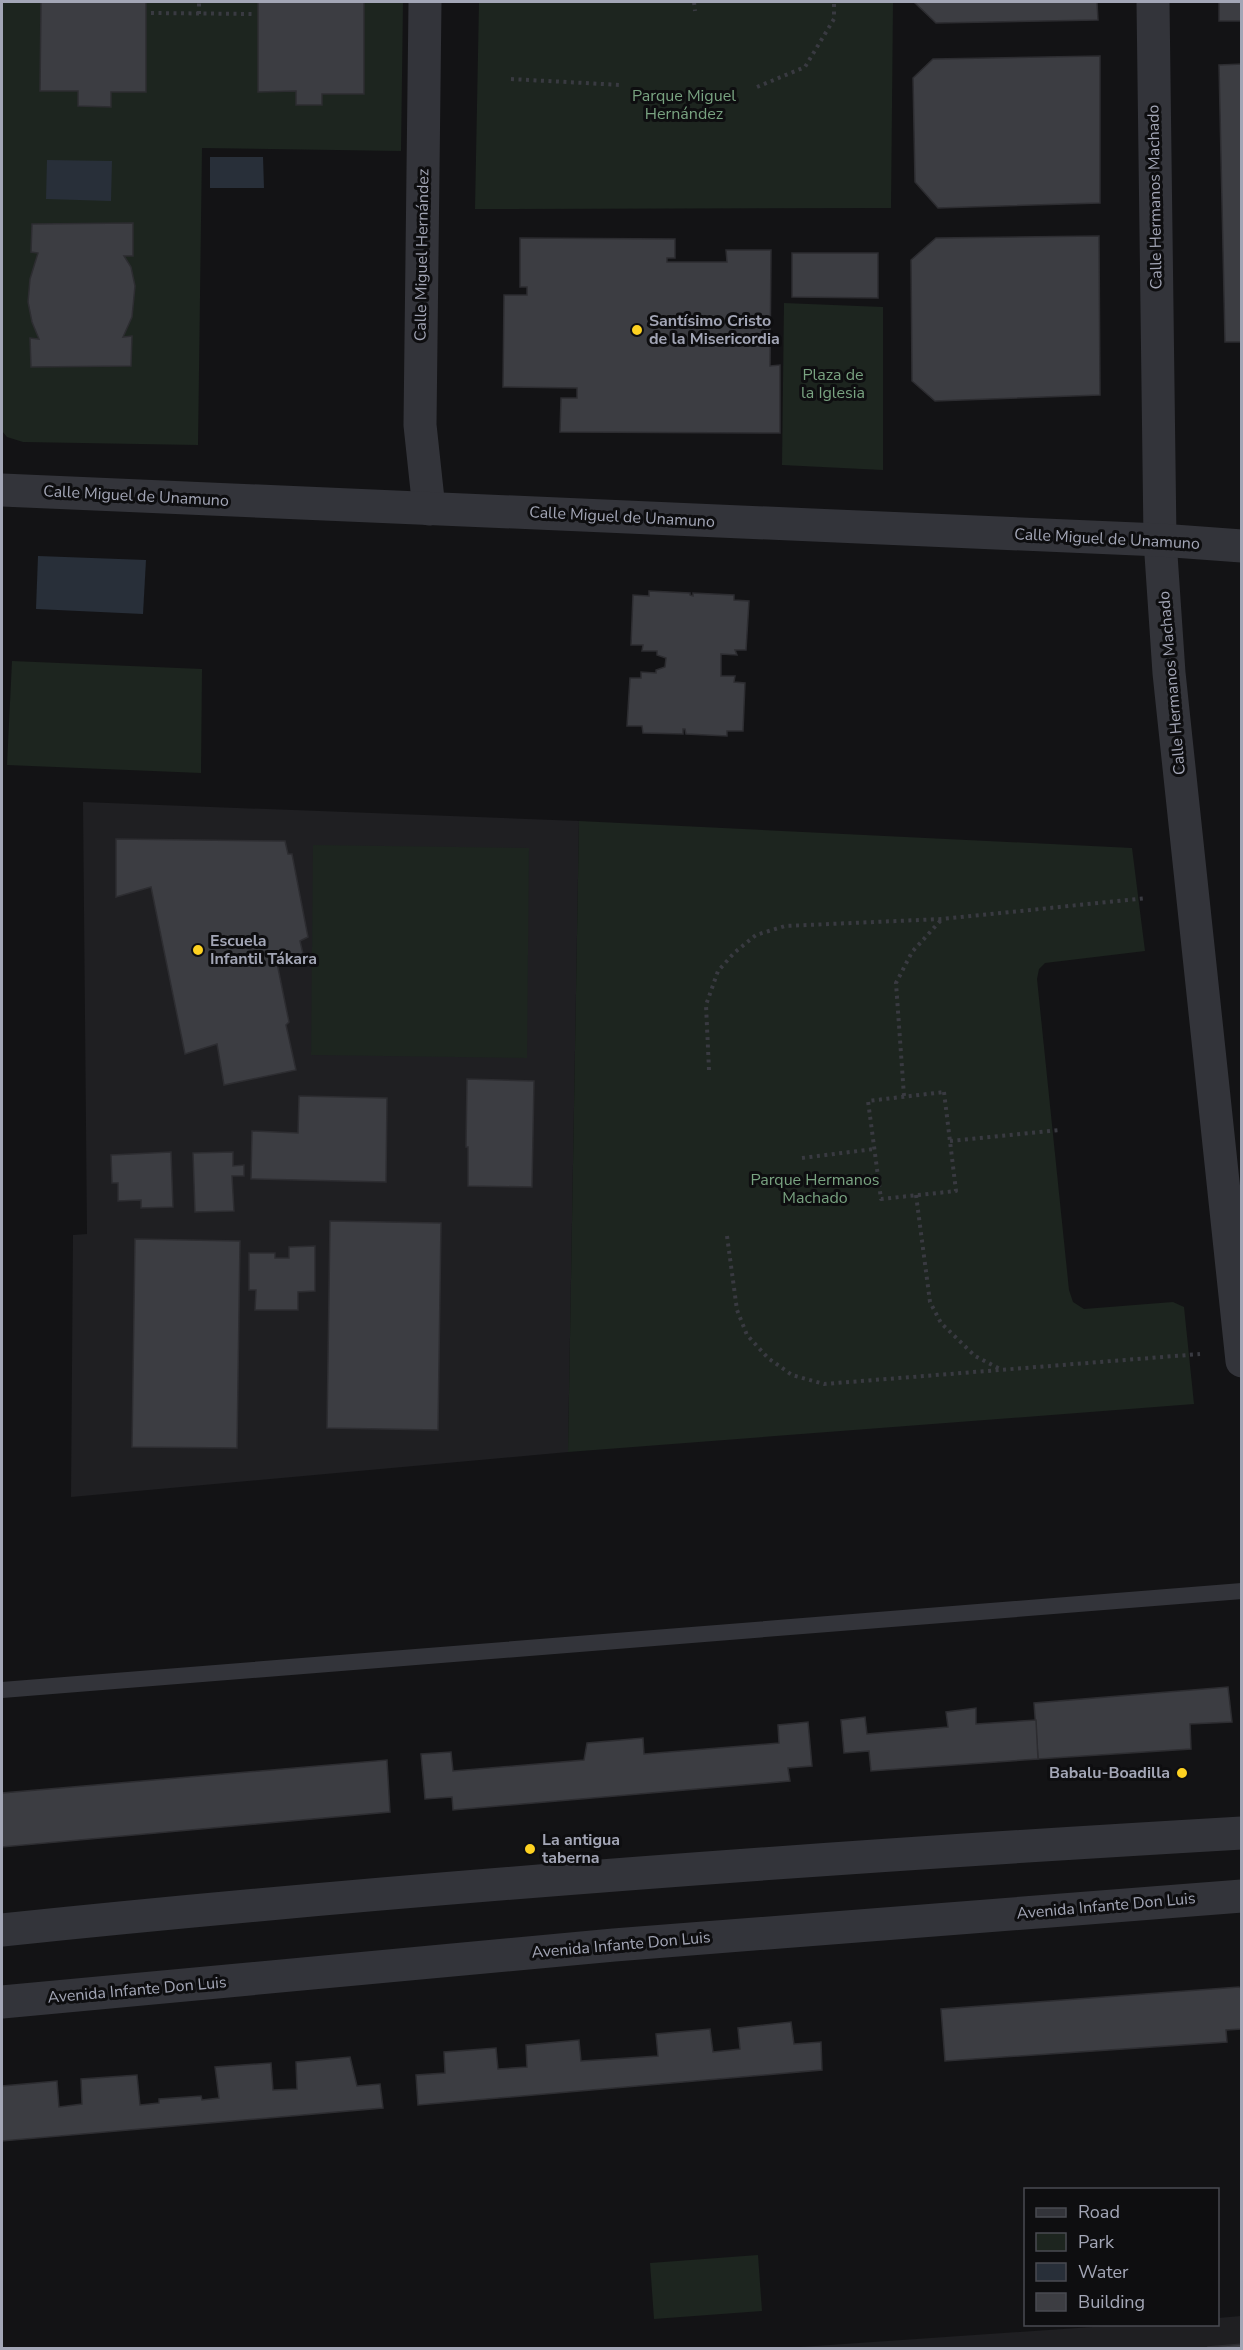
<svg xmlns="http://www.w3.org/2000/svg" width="1243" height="2350" font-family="'Nunito Sans',sans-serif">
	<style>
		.built { fill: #1f1f22 }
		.green { fill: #1d251f; fill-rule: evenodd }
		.water { fill: #282f39 }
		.building { fill: #3c3d42; stroke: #2d2d31; stroke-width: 1.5 }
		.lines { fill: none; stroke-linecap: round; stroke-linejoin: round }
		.path { stroke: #393a41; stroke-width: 4; stroke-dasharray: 3 4.5; stroke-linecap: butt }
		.service { stroke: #33343a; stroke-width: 16 }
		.minor { stroke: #33343a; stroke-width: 33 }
		.poi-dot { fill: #fed221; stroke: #0e0e10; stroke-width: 2 }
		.labels { text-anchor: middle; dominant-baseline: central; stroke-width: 6; stroke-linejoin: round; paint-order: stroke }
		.park-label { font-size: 16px; fill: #79a381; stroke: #0e0e10 }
		.street-label { font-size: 16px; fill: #a3a6b6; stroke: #0e0e10 }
		.poi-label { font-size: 16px; font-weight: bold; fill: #a3a6b6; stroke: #0e0e10; text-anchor: start }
	</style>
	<rect width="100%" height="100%" fill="#131315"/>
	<g class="built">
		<path d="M83 802 579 821 568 1452 71 1497 73 1235 87 1234Z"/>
		<path d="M1241 2316V2348H786L1121 2325 1218 2324V2318Z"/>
	</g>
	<g class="green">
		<path d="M2 2H41L40 91H78V106L110 107 111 92H146V2H258V91H296V105H321L322 94 364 93V2H403L401 151 202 148 198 445 23 442 7 437 2 431ZM133 223V256H124C137 291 138 302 123 337H132L130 366 31 367 30 338 39 339C25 306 28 286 38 253L31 252 32 224Z"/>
		<path d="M479 2H893L891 208 475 209Z"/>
		<path d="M784 303 883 307V470L782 465Z"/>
		<path d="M12 661 202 669 201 773 7 765Z"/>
		<path d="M579 821 1132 848 1145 951 1045 963 1039 969 1037 979 1069 1290 1073 1302 1084 1309 1173 1302 1184 1307 1194 1404 568 1452Z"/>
		<path d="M313 845 529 848 527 1058 311 1055Z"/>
		<path d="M758 2255 762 2311 654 2319 650 2263Z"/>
	</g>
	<g class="water">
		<path d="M210 157H263L264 188H210Z"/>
		<path d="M47 160 112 161 111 201 46 199Z"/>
		<path d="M38 556 146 560 143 614 36 609Z"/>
	</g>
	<g class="building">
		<path d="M41 2H146V92H111V107L78 106V91H40Z"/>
		<path d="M258 2H364V94H322V105H296V91L258 92Z"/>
		<path d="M914 2H1097L1098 20 936 23Z"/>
		<rect x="1219" y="2" width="23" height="19"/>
		<path d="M1100 56V203L938 208 915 182 913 78 933 59Z"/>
		<path d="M1242 64V342H1225L1219 65Z"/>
		<path d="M133 223V256H124L131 267 135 286 132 317 123 337 132 336 131 366 31 367 30 338 39 339 32 322 28 302 30 279 38 253 31 252 32 224Z"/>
		<path d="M1099 236 1100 395 935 401 912 381 911 260 936 238Z"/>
		<path d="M520 238 675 239V258H667V262H727L726 250H771L770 366 780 365V433L560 432 561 398H577V388L503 387 504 295H527V287H520Z"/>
		<path d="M792 253H878V298L792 297Z"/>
		<path d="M649 591 690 593V595L693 596V593L734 595V600L749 601 746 650H735L737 655 721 654V676H735L734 682 745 683 743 731H727V736L686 734 685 729H683V734L643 733 642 726H627L630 678H641V672L656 673V670L665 667 666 658 657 655V651H642L643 645H631L633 595 649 596Z"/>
		<path d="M116 839 285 841 288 854H292L308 937 300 941 304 958 277 963 289 1022 286 1025 296 1070 224 1085 217 1044 185 1054 151 887 116 897Z"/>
		<path d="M467 1079 534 1081 532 1187 468 1186V1147H466Z"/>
		<path d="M299 1096 387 1098 386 1182 251 1179 252 1131 298 1133Z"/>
		<path d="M171 1152 173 1207 141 1208V1200L118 1201V1183H112L111 1155Z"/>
		<path d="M233 1152V1166L244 1165V1176H232L234 1211 195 1212 193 1153Z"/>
		<path d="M330 1221 441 1223 438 1430 327 1428Z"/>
		<path d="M135 1239 240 1241 237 1448 132 1447Z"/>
		<path d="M315 1246V1291L298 1292V1310H255L256 1290H249V1253H275V1258H289V1247Z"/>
		<path d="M1228 1687 1232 1722 1190 1724 1191 1749 1038 1759 1034 1703Z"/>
		<path d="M976 1708V1724L1036 1720 1038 1759 871 1771 869 1751 844 1753 841 1720 865 1717 867 1734 948 1727 946 1712Z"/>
		<path d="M808 1722 812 1766 788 1768 790 1781 453 1810 452 1797 425 1799 421 1754 451 1752 453 1771 584 1760 587 1743 643 1738 644 1754 779 1743 778 1725Z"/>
		<path d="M387 1760 390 1812 2 1847V1793Z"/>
		<path d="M1239 1987 1242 1989V2029L1226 2030 1227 2042 945 2061 941 2009Z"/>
		<path d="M791 2022 794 2044 821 2042 822 2070 418 2105 416 2075 445 2073 444 2052 496 2048 498 2069 527 2067 526 2045 579 2040 581 2061 658 2056 656 2034 710 2029 713 2052 740 2049 738 2028Z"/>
		<path d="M350 2057 357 2086 380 2084 383 2108 2 2141V2086L57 2081 59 2107 82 2104 81 2079 137 2075 140 2105 159 2103V2099L201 2096 202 2100 219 2098 215 2067 271 2063 273 2090 297 2089 296 2062Z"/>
		<path d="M1242 2344V2348H1208V2347Z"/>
	</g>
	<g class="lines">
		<g class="path">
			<path d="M694 2 695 11"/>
			<path d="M151 13 252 14"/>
			<path d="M199 14V2"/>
			<path d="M511 79 621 85"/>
			<path d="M757 87 805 67 834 19V2"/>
			<path d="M709 1070 706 1005 718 971 734 953 756 935 785 926 942 919 1147 898"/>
			<path d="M944 1092 956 1191 881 1199 868 1101Z"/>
			<path d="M904 1096 896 983 912 952 942 919"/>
			<path d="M950 1141 1059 1130"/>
			<path d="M802 1158 874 1149"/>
			<path d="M916 1195 930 1302 941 1323 975 1356 1002 1370"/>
			<path d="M727 1236 737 1310 747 1335 768 1358 792 1375 824 1384 1200 1354"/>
		</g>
		<path class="service" d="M2 1690 1242 1591"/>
		<g class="minor">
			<path d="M425 2 420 425 429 509"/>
			<path d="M1153 2 1160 540 1169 673 1242 1361"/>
			<path d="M2 490 1160 540 1242 546"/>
			<path d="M2 1930C414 1887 828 1857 1242 1833"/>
			<path d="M2 2002 614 1945 1242 1896"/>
		</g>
	</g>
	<g class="poi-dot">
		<circle cx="637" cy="330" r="6"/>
		<circle cx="198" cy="950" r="6"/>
		<circle cx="1182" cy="1773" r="6"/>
		<circle cx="530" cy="1849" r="6"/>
	</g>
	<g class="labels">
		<g class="park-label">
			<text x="684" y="96">Parque Miguel<tspan x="684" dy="18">Hernández</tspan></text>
			<text x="833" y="375">Plaza de<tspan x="833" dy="18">la Iglesia</tspan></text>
			<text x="815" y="1180">Parque Hermanos<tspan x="815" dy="18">Machado</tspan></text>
		</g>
		<g class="street-label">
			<text transform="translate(1155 197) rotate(-91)">Calle Hermanos Machado</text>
			<text transform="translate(422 255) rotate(-89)">Calle Miguel Hernández</text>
			<text transform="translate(136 496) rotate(3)">Calle Miguel de Unamuno</text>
			<text transform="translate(622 517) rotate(3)">Calle Miguel de Unamuno</text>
			<text transform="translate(1107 539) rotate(3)">Calle Miguel de Unamuno</text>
			<text transform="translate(1172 683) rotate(-95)">Calle Hermanos Machado</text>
			<text transform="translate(1106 1906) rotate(-5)">Avenida Infante Don Luis</text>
			<text transform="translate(621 1945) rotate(-5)">Avenida Infante Don Luis</text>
			<text transform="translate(137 1990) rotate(-5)">Avenida Infante Don Luis</text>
		</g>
		<g class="poi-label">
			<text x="649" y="321">Santísimo Cristo<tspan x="649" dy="18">de la Misericordia</tspan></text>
			<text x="210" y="941">Escuela<tspan x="210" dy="18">Infantil Tákara</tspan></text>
			<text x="1170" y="1773" text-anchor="end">Babalu-Boadilla</text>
			<text x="542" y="1840">La antigua<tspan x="542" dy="18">taberna</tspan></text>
		</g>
	</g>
	<rect width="1243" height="2350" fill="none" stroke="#a3a6b6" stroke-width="6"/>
	<rect x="1024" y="2188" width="195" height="138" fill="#0e0e10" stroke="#4a4b52" stroke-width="1.5"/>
	<rect x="1036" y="2208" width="30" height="9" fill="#33343a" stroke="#4a4b52" stroke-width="1.5"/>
	<text x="1078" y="2218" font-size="18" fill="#a3a6b6">Road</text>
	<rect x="1036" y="2233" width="30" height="18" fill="#1d251f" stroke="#4a4b52" stroke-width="1.5"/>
	<text x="1078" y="2248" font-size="18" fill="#a3a6b6">Park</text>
	<rect x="1036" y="2263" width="30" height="18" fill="#282f39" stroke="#4a4b52" stroke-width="1.5"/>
	<text x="1078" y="2278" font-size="18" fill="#a3a6b6">Water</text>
	<rect x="1036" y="2293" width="30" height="18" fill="#3c3d42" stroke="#4a4b52" stroke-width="1.5"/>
	<text x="1078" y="2308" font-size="18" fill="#a3a6b6">Building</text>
</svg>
